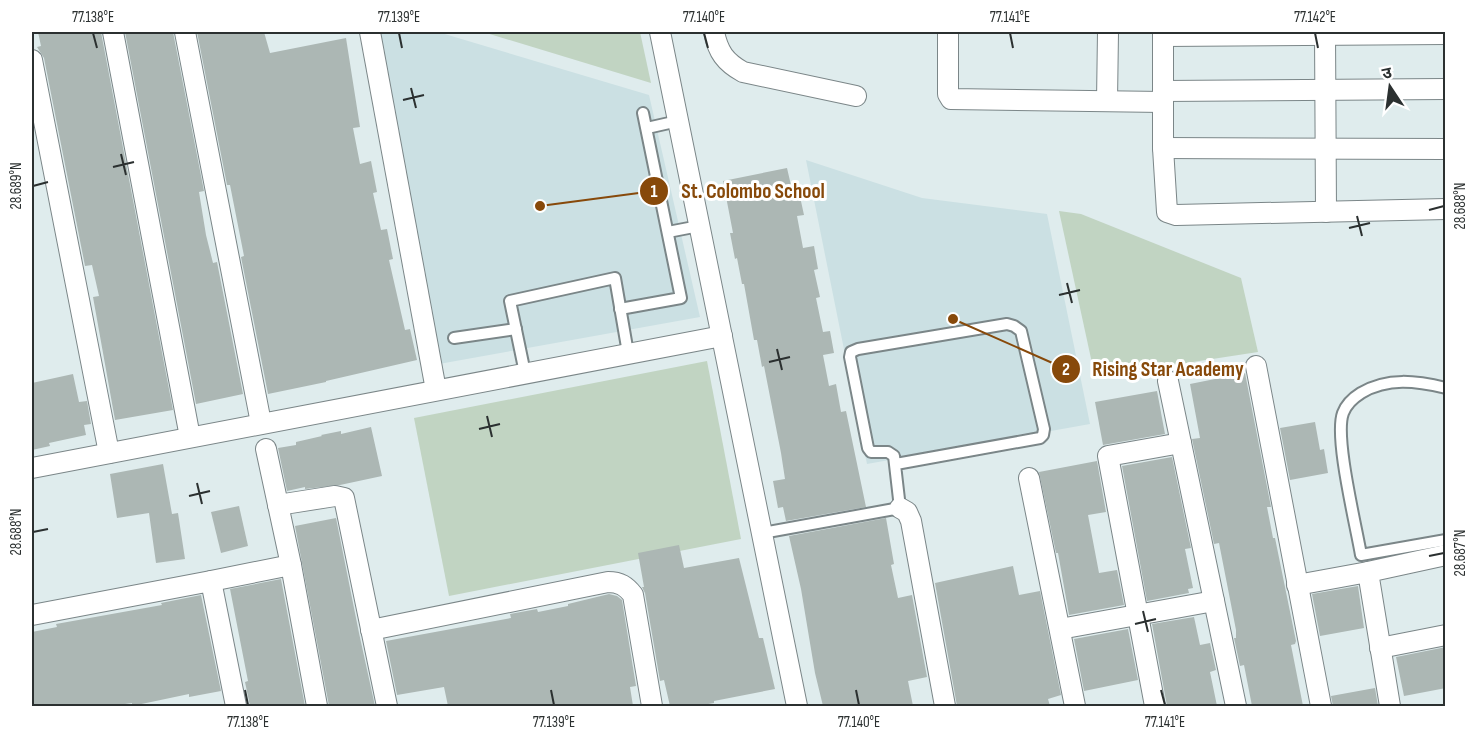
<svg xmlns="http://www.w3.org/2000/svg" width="1477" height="738" font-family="'Sofia Sans Condensed','Noto Sans Devanagari',sans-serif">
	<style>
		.built { fill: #cbe0e3 }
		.green { fill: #c1d4c2 }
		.building { fill: #acb7b4 }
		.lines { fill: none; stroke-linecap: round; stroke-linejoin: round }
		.service-casing { stroke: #7b8688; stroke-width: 14 }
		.minor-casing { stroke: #7b8688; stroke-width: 22 }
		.service { stroke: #fff; stroke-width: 10 }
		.minor { stroke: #fff; stroke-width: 20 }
		.ticks { fill: none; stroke: #2b3030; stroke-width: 2 }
		.leader { fill: none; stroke: #87490a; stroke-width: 2 }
		.callout-dot { fill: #87490a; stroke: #fff; stroke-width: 2 }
		.mark-label { font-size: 18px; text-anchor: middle; font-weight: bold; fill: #fff }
		.callout-label { font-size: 21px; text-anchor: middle; font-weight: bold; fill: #87490a; stroke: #fff; stroke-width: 6; stroke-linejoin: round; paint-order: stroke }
		.neatline { fill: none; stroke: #2b3030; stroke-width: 2 }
		.ticks-label { font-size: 15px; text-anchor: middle; fill: #2b3030 }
	</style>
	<rect width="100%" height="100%" fill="#dfeced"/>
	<g class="built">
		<path d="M368 32H438L649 95 700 317 439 364Z"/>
		<path d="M806 160 922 198 1047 214 1090 424 867 464Z"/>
	</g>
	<g class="green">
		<path d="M483 32H640L651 83Z"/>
		<path d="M1059 211 1081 214 1241 278 1258 352 1095 377Z"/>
		<path d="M707 361 741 539 449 596 414 418Z"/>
	</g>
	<g class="building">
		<path d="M38 32H101L173 410 115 420 93 297 99 296 92 265 85 266 44 58 37 47 41 46Z"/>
		<path d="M125 32H173L204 191 199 192 206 235 213 263 217 262 243 394 196 404Z"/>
		<path d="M197 32H264L270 53 346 38 360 127 353 128 360 164 371 161 377 192 373 193 381 230 387 229 393 259 389 260 405 330 410 329 417 360 326 381V382L268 394 241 257 244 256 230 185H227Z"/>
		<path d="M787 168 793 194 799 192 804 215 797 216 803 248 814 246 818 269 814 270 820 297 816 298 823 332 830 331 834 353 823 355 829 386 836 384 841 412 846 411 866 507 786 521 783 507 778 508 773 481 785 479 781 453 764 366 762 367 757 340H754L744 284H742L737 258 735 259 730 233H733L723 181Z"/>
		<path d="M1245 373 1271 507H1267L1273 538H1275L1296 641 1295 644 1291 645 1303 706H1252L1244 665 1240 666 1234 638H1236V630L1219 543 1214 544 1192 439 1200 438 1190 384Z"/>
		<path d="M73 374 79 402 87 401 91 424 84 425 86 435 49 443 50 446 32 450V383Z"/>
		<path d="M1157 391 1165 434 1103 445 1095 402Z"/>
		<path d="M1315 422 1320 450 1324 449 1328 473 1290 480 1280 428Z"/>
		<path d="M371 427 382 476 340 485 305 489V487L287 491 278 448 296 445V442L322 436 321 435 341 431V434Z"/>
		<path d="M1172 457 1191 548 1185 549 1193 588 1188 589 1189 593 1147 601 1122 466Z"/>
		<path d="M1097 461 1106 512 1088 515 1099 573 1117 570 1124 605 1069 615 1058 553H1056L1039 472Z"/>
		<path d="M163 464 172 514 178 513 185 559 156 563 149 513 117 518 110 474Z"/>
		<path d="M239 506 248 546 221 553 211 512Z"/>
		<path d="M336 518 359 633 375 706H329L295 526Z"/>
		<path d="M886 518 894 564 891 565 898 598 912 595 927 677 908 681 913 706H823L815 673 801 589 789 536Z"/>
		<path d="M679 545 684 568 739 558 759 638H763L775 689 714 701V703L697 706H670L664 680 660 681 645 593 642 587H644L638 553Z"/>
		<path d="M1013 566 1019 595 1040 591 1061 695 1048 699 1050 706H957L935 583Z"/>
		<path d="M281 579 305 706H250L245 682 248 681 230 589Z"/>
		<path d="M1358 586 1364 628 1320 636 1312 594Z"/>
		<path d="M609 594 617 596 622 600 636 686 630 687 633 706H448L444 687 397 695 386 641 511 618 510 614 537 609 538 612 568 606V604Z"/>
		<path d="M201 595 221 691 189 697V694L132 706V703L111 706H32V632L57 627 56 624 162 605 161 603Z"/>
		<path d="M1194 617 1200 645 1210 643 1216 670 1210 672 1217 706H1167L1152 624Z"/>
		<path d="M1128 629 1138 680 1084 691 1074 639Z"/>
		<path d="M1446 647V688L1404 696 1396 657Z"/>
		<path d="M1375 688 1378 706H1333L1331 696Z"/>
	</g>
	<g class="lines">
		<g class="service-casing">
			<g id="service">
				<path d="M647 128 678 121"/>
				<path d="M668 232 699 226"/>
				<path d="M620 309 681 298 643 113"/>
				<path d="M454 338 516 329"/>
				<path d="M525 373 510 301 615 278 628 353"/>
				<path d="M1446 388C1416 381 1388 377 1361 393 1353 398 1346 405 1343 413 1334 437 1356 525 1361 555L1446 540"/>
				<path d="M762 533 900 508 894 456 888 452H871L868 448 850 357 851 352 858 349 1007 324 1014 326 1021 331 1044 429 1043 435 1040 438 896 464"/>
			</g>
		</g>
		<g class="minor-casing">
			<g id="minor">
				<path d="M113 32 190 437"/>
				<path d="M185 32 261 423"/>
				<path d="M370 32 436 390"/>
				<path d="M660 32 797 706"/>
				<path d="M714 32C718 52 725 62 743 72L856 96"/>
				<path d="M948 32V94L951 99 1163 102"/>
				<path d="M1163 32V148L1167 212 1176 215 1446 209"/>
				<path d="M1325 32 1326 212"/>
				<path d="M1163 36 1446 34"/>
				<path d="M32 60 109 453"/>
				<path d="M1163 91 1446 89"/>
				<path d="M1107 101 1108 32"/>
				<path d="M1163 148 1446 149"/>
				<path d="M1256 366 1321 706"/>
				<path d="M1168 381 1236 706"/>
				<path d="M266 449 291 565 317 706"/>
				<path d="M32 468 722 336"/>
				<path d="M1029 478 1075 706"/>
				<path d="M278 505 335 496 344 498 387 706"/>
				<path d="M900 508 907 512 911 521 945 706"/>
				<path d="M211 581 291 565"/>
				<path d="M1297 585 1368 572"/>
				<path d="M32 615 211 581 236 706"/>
				<path d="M1060 629 1214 601"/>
				<path d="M371 630 608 582C620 582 626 586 633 595L652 706"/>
				<path d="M1380 648 1446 635"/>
				<path d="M1155 706 1108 456 1181 443"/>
				<path d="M1390 706 1368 572 1446 555"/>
			</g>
		</g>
		<use href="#service" class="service"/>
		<use href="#minor" class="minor"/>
	</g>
	<path class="ticks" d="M93 33 97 48M399 33 402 48M704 33 708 48M1010 33 1013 48M1315 33 1318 48M411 88 416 108M403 100 424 95M121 154 126 175M113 167 134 162M33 186 48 182M1429 210 1444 206M1357 216 1362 236M1349 228 1370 223M1067 283 1072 303M1059 295 1080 290M777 349 782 370M769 362 790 357M487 416 492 437M479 429 500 424M197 483 202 504M189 496 210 491M33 532 48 529M1429 556 1444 553M1143 611 1148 632M1135 624 1156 619M245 690 248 705M551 690 554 705M856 690 859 705M1161 690 1165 705"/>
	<path class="leader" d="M540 206L654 191M953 319L1066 369"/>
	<g class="callout-dot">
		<circle cx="540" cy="206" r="6"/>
		<circle cx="953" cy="319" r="6"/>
		<circle cx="654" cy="191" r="15"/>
		<circle cx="1066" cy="369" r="15"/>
	</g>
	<g class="mark-label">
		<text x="654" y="197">1</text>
		<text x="1066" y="375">2</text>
	</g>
	<g class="callout-label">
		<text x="753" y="198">St. Colombo School</text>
		<text x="1168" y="376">Rising Star Academy</text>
	</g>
	<rect width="1477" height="738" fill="none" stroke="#ffffff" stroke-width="66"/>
	<g transform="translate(1390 87) rotate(347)" stroke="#ffffff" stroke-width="4.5" paint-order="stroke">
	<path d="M0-4.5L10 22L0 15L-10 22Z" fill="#2b3030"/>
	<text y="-9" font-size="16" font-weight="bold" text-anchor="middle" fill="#2b3030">उ</text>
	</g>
	<rect x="33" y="33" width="1411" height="672" class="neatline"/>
	<g class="ticks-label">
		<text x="93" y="22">77.138°E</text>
		<text x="399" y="22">77.139°E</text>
		<text x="704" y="22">77.140°E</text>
		<text x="1010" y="22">77.141°E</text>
		<text x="1315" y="22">77.142°E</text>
		<text transform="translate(16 186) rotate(-90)" y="5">28.689°N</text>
		<text transform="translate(1460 206) rotate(-90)" y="5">28.688°N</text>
		<text transform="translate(16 532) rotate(-90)" y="5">28.688°N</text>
		<text transform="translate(1460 553) rotate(-90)" y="5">28.687°N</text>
		<text x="248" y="727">77.138°E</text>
		<text x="554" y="727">77.139°E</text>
		<text x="859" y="727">77.140°E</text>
		<text x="1165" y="727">77.141°E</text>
	</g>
</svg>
